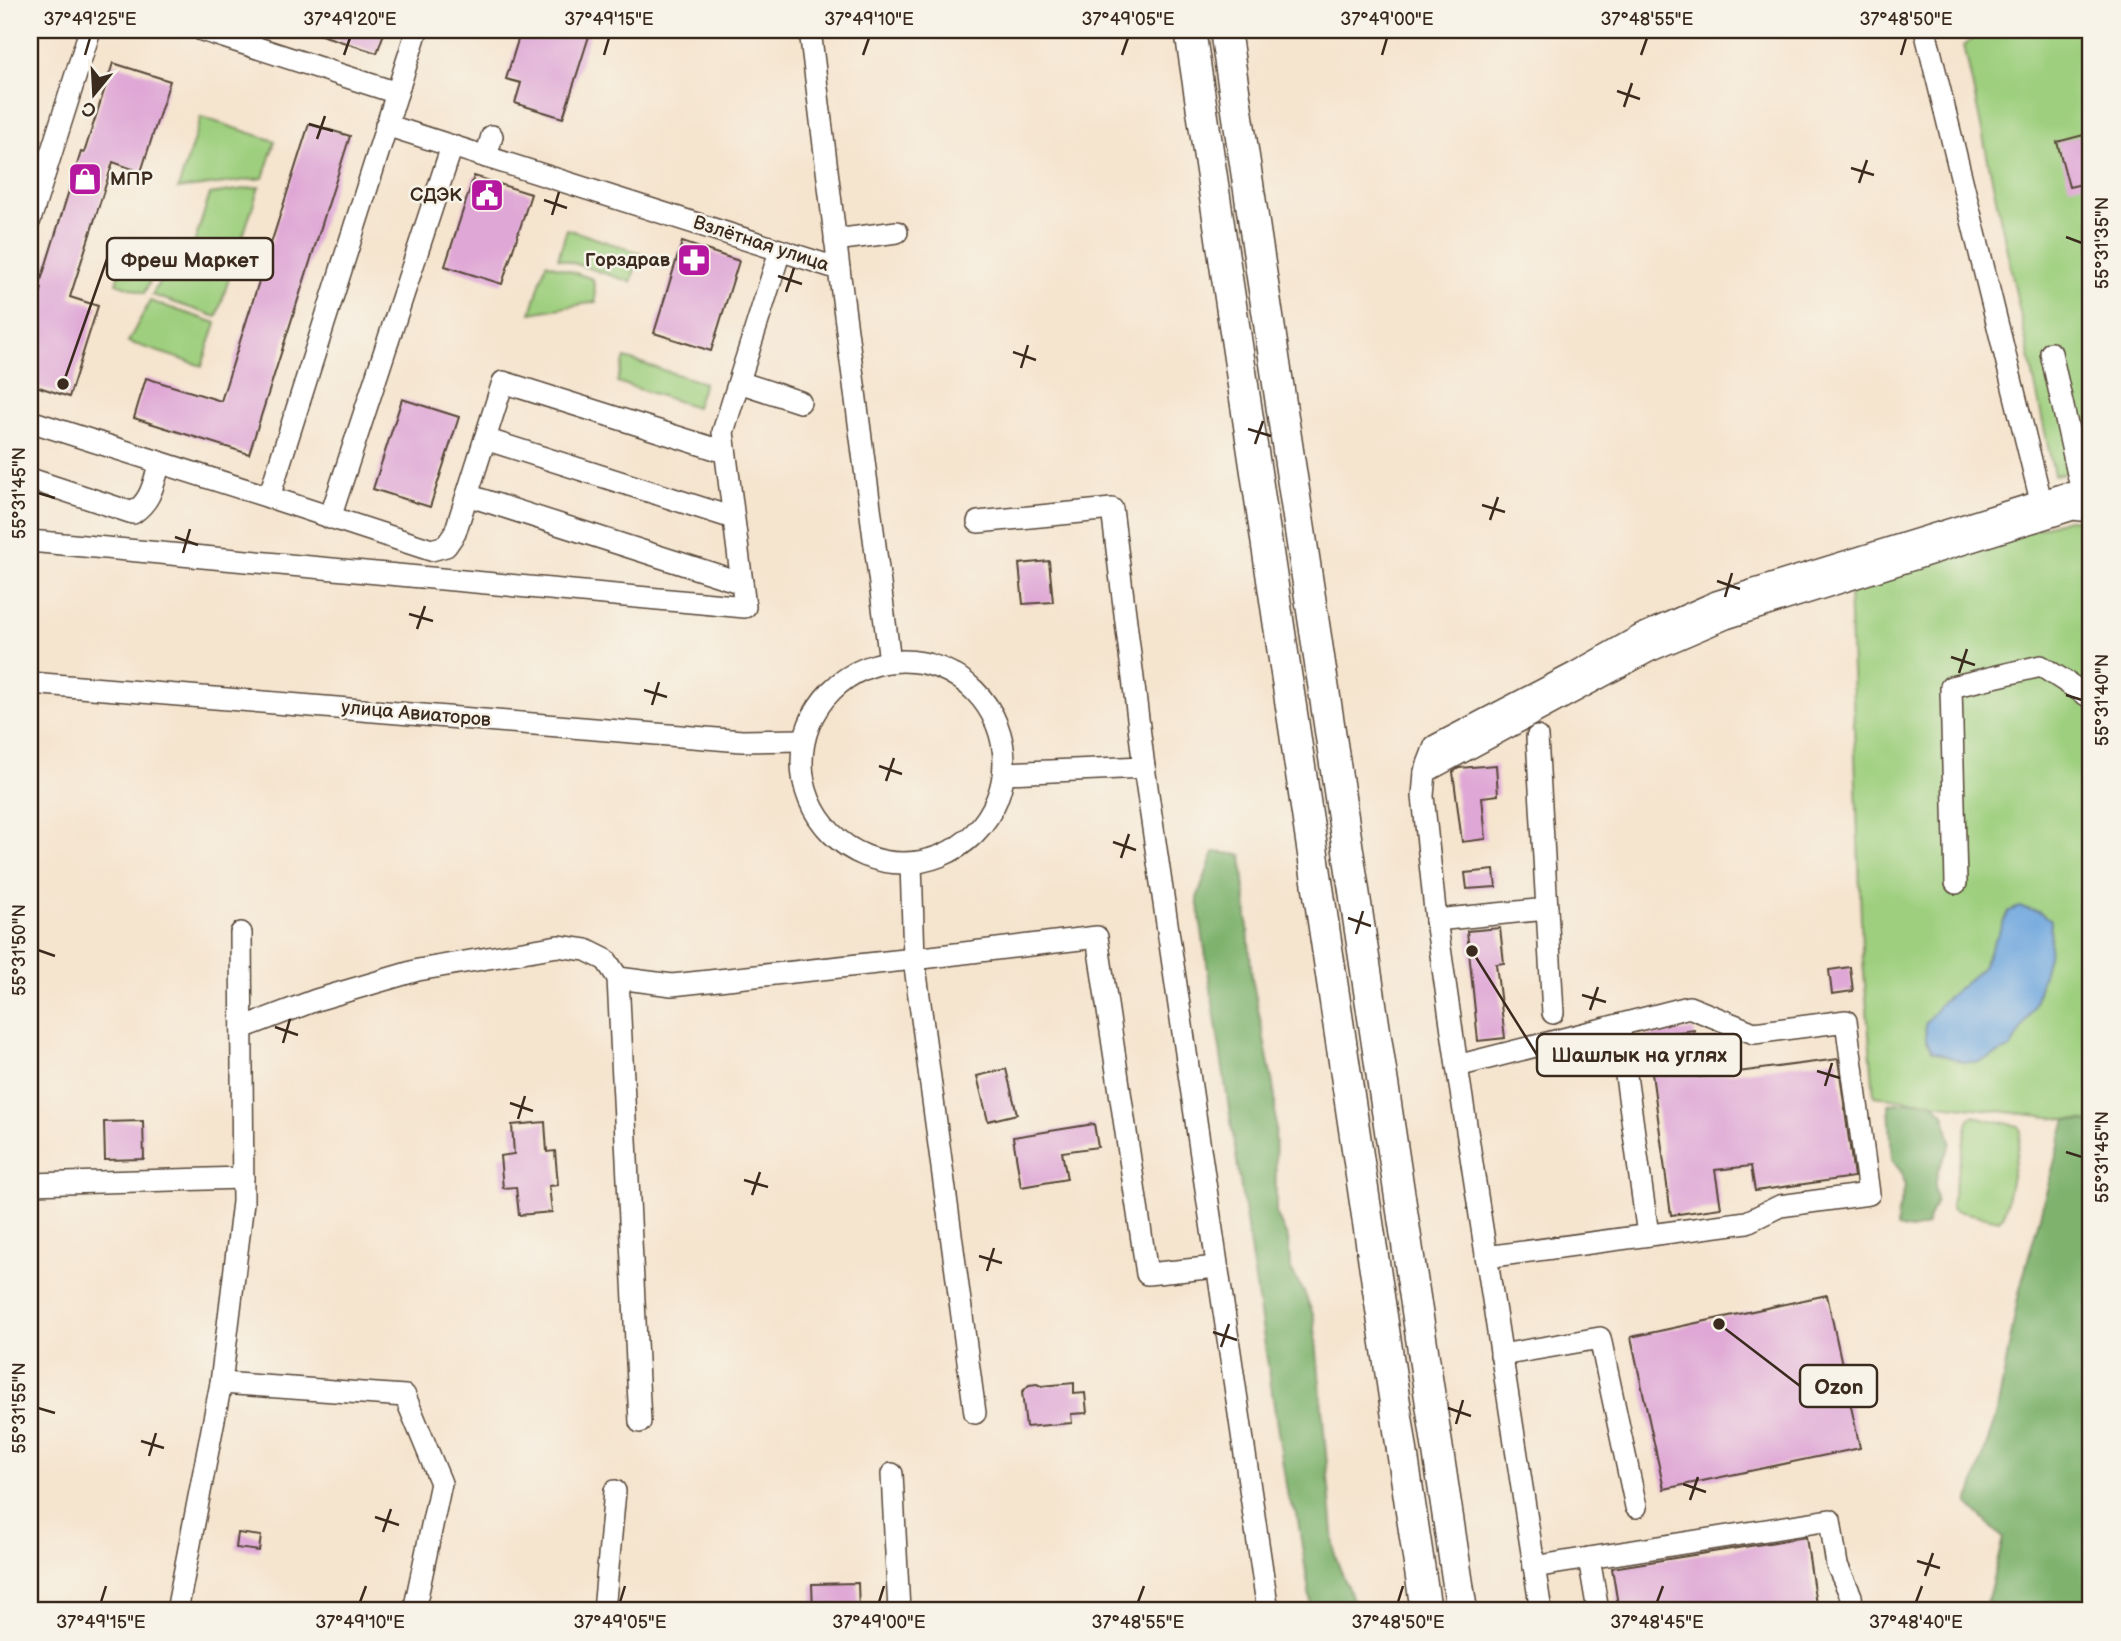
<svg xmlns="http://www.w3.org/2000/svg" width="2121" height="1641" font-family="'Balsamiq Sans',sans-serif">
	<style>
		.green { fill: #9ecf7e; stroke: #6c7c4e; stroke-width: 2 }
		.forest { fill: #7eb26d; stroke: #5c6e46; stroke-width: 2 }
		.water { fill: #70a7de; stroke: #56687e; stroke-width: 2 }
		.building { fill: #dfa7d6 }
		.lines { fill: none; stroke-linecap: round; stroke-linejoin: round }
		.minor-casing { stroke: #574638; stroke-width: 24 }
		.highway-casing { stroke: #574638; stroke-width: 33 }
		.minor { stroke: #fff; stroke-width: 21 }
		.highway { stroke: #fff; stroke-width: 30 }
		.ticks { fill: none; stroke: #3b2a1e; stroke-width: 2.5 }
		.labels { text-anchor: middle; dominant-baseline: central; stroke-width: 5; stroke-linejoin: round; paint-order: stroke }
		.poi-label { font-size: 19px; font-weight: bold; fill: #3b2a1e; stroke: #f7f3e8; text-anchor: end }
		.street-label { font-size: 19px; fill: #3b2a1e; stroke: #f7f3e8 }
		.leader { fill: none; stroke: #3b2a1e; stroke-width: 2.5 }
		.callout-dot { fill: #3b2a1e; stroke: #f7f3e8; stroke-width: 2.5 }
		.callout { fill: #f7f3e8; stroke: #3b2a1e; stroke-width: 2.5 }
		.callout-label { font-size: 21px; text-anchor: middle; font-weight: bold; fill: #3b2a1e }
		.neatline { fill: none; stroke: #3b2a1e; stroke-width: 2.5 }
		.ticks-label { font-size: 18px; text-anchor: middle; fill: #3b2a1e }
	</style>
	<rect width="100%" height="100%" fill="#f7f3e8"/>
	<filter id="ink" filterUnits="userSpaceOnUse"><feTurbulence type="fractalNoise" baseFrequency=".0143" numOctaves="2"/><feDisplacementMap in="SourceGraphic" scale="14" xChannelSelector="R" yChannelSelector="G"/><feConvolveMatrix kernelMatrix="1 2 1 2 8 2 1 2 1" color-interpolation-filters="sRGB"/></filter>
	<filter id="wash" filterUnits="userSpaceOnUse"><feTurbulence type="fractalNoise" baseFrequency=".00686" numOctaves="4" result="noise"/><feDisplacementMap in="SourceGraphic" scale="28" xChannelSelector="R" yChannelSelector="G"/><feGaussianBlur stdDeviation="1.57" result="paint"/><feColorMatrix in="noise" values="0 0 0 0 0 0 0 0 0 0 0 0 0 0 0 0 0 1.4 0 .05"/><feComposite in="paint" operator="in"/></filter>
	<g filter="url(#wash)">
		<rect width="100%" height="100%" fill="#f5e4ce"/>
		<g class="green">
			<path d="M1987 30H2091V470L2054 475 1964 45Z"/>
			<path d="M201 117 275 141 263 178 178 189Z"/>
			<path d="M259 187 233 267 191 253 210 194Z"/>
			<path d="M567 229 640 253 631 282 558 258Z"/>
			<path d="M129 241 165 253 144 293 116 283Z"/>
			<path d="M173 257 230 275 217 317 152 295Z"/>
			<path d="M546 263 593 279 596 302 531 313Z"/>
			<path d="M150 301 216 323 202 366 128 342Z"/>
			<path d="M625 358 704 383 696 407 617 382Z"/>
			<path d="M2067 519 2091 520V1122L1874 1096 1862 948 1849 590Z"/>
			<path d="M1973 1116 2019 1126 2021 1132 2004 1215 1999 1220 1957 1211 1953 1210 1951 1204 1968 1121Z"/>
		</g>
		<g class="forest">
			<path d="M1214 852 1242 855 1252 978 1275 1095 1276 1213 1288 1239 1290 1268 1304 1292 1314 1317 1335 1556 1357 1611H1312L1297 1514 1288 1498 1197 898Z"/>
			<path d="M1918 1101 1933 1102 1944 1114 1951 1143 1938 1170 1935 1185 1936 1200 1926 1226 1911 1230 1897 1227 1898 1213 1905 1187 1902 1173 1892 1160 1889 1104Z"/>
			<path d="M2066 1119 2091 1122V1611H1985L2003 1538 1968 1504 1997 1412 2019 1293Z"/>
		</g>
		<path class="water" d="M2020 907 2039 912 2051 920 2050 949 2034 1007 2010 1049 1978 1062H1963L1932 1051 1926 1039 1925 1024 1942 1002 1981 969 2009 911Z"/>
		<g id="blocks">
			<g class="building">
				<path d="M316 30H385L377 53 315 33Z"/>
				<path d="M521 30H581L590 33 563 118 515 103 521 83 506 79Z"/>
				<path d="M113 63 170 81 141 172 113 162 70 297 98 306 69 397 30 384V325L42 288 39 287 81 152 84 153Z"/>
				<path d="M309 124 350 136 249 454 134 418 146 378 221 401Z"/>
				<path d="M2091 133V182L2069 187 2057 142Z"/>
				<path d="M474 176 531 194 502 284 445 266Z"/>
				<path d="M682 242 739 261 711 351 654 333Z"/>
				<path d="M402 399 459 417 430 507 373 489Z"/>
				<path d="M1049 561 1053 602 1023 604 1019 564Z"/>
				<path d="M1496 765 1498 795 1482 797 1486 839 1462 842 1453 772 1459 768Z"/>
				<path d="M1494 870 1496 887 1467 889 1465 873Z"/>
				<path d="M1500 928 1504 963 1496 964 1505 1038 1478 1041 1467 931Z"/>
				<path d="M1850 967 1853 991 1832 994 1829 970Z"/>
				<path d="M1694 1030 1700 1077 1838 1059 1854 1177 1755 1191 1751 1166 1715 1170 1721 1208 1671 1215 1647 1036Z"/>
				<path d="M1006 1069 1017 1114 988 1121 977 1076Z"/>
				<path d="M143 1121 144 1159 105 1160 104 1122Z"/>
				<path d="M545 1122 547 1152 555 1151 558 1185 549 1186 552 1212 519 1215 516 1187 503 1188 500 1156 514 1154 512 1125Z"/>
				<path d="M1094 1124 1098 1147 1062 1152 1067 1179 1021 1187 1013 1137Z"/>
				<path d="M1827 1295 1860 1448 1664 1489 1631 1337Z"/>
				<path d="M1074 1383V1394L1085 1393 1087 1413 1071 1414 1072 1423 1026 1427 1022 1392 1029 1385 1037 1384 1041 1386Z"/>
				<path d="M238 1533 261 1536 259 1551 236 1548Z"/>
				<path d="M1806 1537 1817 1611H1619L1612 1568Z"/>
				<path d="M858 1583 859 1611H813L812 1584Z"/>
			</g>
		</g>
	</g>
	<g filter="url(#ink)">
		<use href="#blocks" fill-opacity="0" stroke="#574638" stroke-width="2"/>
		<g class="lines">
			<g class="minor-casing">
				<g id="minor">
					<path d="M202 30 397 93"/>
					<path d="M810 30 839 269"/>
					<path d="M1925 30 2041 501"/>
					<path d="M386 125 839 269 890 661"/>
					<path d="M486 157 492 136"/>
					<path d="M30 220 90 30"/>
					<path d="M835 240 897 232"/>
					<path d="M2051 353 2082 492"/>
					<path d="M739 382 800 402"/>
					<path d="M30 421 269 497 417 30"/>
					<path d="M485 439 733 518"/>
					<path d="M30 479 133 513C152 500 153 484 160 463"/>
					<path d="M467 495 742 583"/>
					<path d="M269 497 431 550 446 546 455 533 503 382 725 452"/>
					<path d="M330 518 452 146"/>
					<path d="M978 522 1112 509 1144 767"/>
					<path d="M30 541 745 607 723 432 780 251"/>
					<circle cx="903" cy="762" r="101"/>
					<path d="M30 683 742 741 803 740"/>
					<path d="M1425 772 1649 651 1726 618 2073 509 2091 511"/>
					<path d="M1005 773 1144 767 1268 1611"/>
					<path d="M911 863 914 959 975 1413"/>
					<path d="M1956 883 1951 687 2041 666 2091 698"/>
					<path d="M1547 909 1553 1013"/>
					<path d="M1436 920 1547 909 1537 737"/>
					<path d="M1619 1025 1648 1235"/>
					<path d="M242 1028 316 1000 418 970 558 946 586 950 606 960 618 978"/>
					<path d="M1457 1066 1689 1007 1754 1033 1846 1021 1869 1194 1780 1206 1747 1222 1486 1257"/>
					<path d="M30 1184 243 1178"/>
					<path d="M1501 1355 1600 1338 1636 1507"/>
					<path d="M221 1383 405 1396 441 1483 414 1611"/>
					<path d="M640 1422 618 978 672 985 914 959 1097 937 1147 1274 1217 1267"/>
					<path d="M892 1474 899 1611"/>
					<path d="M1589 1558 1830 1520 1837 1565 1851 1596 1853 1611"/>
					<path d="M1534 1567 1589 1558 1598 1611"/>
					<path d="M177 1611 221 1383 243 1202 241 933"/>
					<path d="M604 1611 615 1491"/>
					<path d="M1541 1611 1457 1066 1436 920 1423 796 1425 772 1435 746 1575 673 1642 635 1716 602 2065 494 2091 492"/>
				</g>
			</g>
			<g class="highway-casing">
				<g id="highway">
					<path d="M1190 30 1426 1611"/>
					<path d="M1225 30 1462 1611"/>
				</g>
			</g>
			<use href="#minor" class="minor"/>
			<use href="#highway" class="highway"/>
		</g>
	</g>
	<path class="ticks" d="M85 55 90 38M344 55 350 38M604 55 609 38M863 55 869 38M1122 55 1128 38M1382 55 1387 38M1641 55 1647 38M1901 55 1906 38M1617 91 1640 99M1624 107 1632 83M309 124 333 131M317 139 325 116M1851 168 1874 175M1859 183 1867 160M544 200 567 208M552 215 559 192M2066 237 2082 243M778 276 802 284M786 292 794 268M1013 352 1036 360M1021 368 1028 345M1248 429 1271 436M1255 444 1263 421M38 493 55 498M1482 505 1505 512M1490 520 1498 497M175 537 198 545M183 553 190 529M1717 581 1740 589M1725 597 1732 573M409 614 433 621M417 629 425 606M1951 657 1975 665M1959 673 1967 649M644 690 667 697M2066 695 2082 700M652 705 659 682M879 766 902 774M886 781 894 758M1113 842 1136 850M1121 858 1129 834M1348 918 1371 926M1356 934 1363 911M38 950 55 956M1582 995 1606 1002M1590 1010 1598 987M275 1027 298 1035M283 1043 290 1019M1817 1071 1840 1078M1825 1086 1832 1063M510 1103 533 1111M518 1119 525 1096M2066 1152 2082 1157M744 1180 768 1187M752 1195 760 1172M979 1256 1002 1263M987 1271 994 1248M1213 1332 1237 1340M1221 1347 1229 1324M38 1408 55 1413M1448 1408 1471 1416M1456 1424 1463 1400M141 1441 164 1448M149 1456 156 1433M1683 1484 1706 1492M1690 1500 1698 1477M375 1517 399 1525M383 1532 391 1509M1917 1561 1940 1568M1925 1576 1933 1553M101 1602 106 1586M360 1602 366 1586M620 1602 625 1586M879 1602 884 1586M1138 1602 1144 1586M1398 1602 1403 1586M1657 1602 1663 1586M1916 1602 1922 1586"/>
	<defs>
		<g id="shop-square" transform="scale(1.75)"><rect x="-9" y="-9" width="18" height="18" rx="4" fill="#b5179e" stroke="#f7f3e8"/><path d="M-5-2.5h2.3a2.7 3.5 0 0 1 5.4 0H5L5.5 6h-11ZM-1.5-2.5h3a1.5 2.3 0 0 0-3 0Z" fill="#fff"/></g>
		<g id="civic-square" transform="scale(1.75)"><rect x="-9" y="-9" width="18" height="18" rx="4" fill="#b5179e" stroke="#f7f3e8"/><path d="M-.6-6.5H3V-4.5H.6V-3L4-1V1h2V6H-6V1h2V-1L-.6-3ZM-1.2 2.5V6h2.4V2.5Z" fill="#fff"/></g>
		<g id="pharmacy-square" transform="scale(1.75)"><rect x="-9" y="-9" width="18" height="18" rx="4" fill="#b5179e" stroke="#f7f3e8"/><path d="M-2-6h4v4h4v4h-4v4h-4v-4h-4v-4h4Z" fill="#fff"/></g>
	</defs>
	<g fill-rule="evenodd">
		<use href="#shop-square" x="85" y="179"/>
		<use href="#civic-square" x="487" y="195"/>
		<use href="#pharmacy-square" x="694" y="260"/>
	</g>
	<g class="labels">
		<g class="poi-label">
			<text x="110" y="179" text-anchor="start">МПР</text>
			<text x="462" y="195">СДЭК</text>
			<text x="670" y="260">Горздрав</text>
		</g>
		<g class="street-label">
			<text transform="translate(761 244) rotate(18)">Взлётная улица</text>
			<text transform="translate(416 714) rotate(5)">улица Авиаторов</text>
		</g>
	</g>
	<path class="leader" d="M63 384L107 259M1472 951L1537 1055M1719 1324L1800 1386"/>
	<g class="callout-dot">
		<circle cx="63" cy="384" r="7"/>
		<circle cx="1472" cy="951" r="7"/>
		<circle cx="1719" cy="1324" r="7"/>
	</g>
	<g class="callout">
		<rect x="107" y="238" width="166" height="42" rx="7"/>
		<rect x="1537" y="1034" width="204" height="42" rx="7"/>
		<rect x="1800" y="1365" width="77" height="42" rx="7"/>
	</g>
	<g class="callout-label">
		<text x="190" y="267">Фреш Маркет</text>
		<text x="1639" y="1062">Шашлык на углях</text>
		<text x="1839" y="1394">Ozon</text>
	</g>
	<rect width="2121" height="1641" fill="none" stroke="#f7f3e8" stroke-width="77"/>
	<g transform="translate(94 94) rotate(198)" stroke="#f7f3e8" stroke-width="5" paint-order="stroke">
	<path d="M0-5L12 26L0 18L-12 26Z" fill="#3b2a1e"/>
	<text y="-10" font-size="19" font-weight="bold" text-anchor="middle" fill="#3b2a1e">С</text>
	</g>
	<rect x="38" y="38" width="2044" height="1564" class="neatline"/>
	<g class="ticks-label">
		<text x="90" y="25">37°49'25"E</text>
		<text x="350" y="25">37°49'20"E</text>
		<text x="609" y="25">37°49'15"E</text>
		<text x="869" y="25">37°49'10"E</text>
		<text x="1128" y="25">37°49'05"E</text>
		<text x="1387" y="25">37°49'00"E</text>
		<text x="1647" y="25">37°48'55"E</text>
		<text x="1906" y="25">37°48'50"E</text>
		<text transform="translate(2102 243) rotate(-90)" y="6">55°31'35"N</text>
		<text transform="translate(19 493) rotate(-90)" y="6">55°31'45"N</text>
		<text transform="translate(2102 700) rotate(-90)" y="6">55°31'40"N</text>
		<text transform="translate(19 950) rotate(-90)" y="6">55°31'50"N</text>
		<text transform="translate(2102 1157) rotate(-90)" y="6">55°31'45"N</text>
		<text transform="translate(19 1408) rotate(-90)" y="6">55°31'55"N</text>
		<text x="101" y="1628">37°49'15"E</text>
		<text x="360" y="1628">37°49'10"E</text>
		<text x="620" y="1628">37°49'05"E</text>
		<text x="879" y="1628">37°49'00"E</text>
		<text x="1138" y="1628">37°48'55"E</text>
		<text x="1398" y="1628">37°48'50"E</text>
		<text x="1657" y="1628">37°48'45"E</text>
		<text x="1916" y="1628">37°48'40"E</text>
	</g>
</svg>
